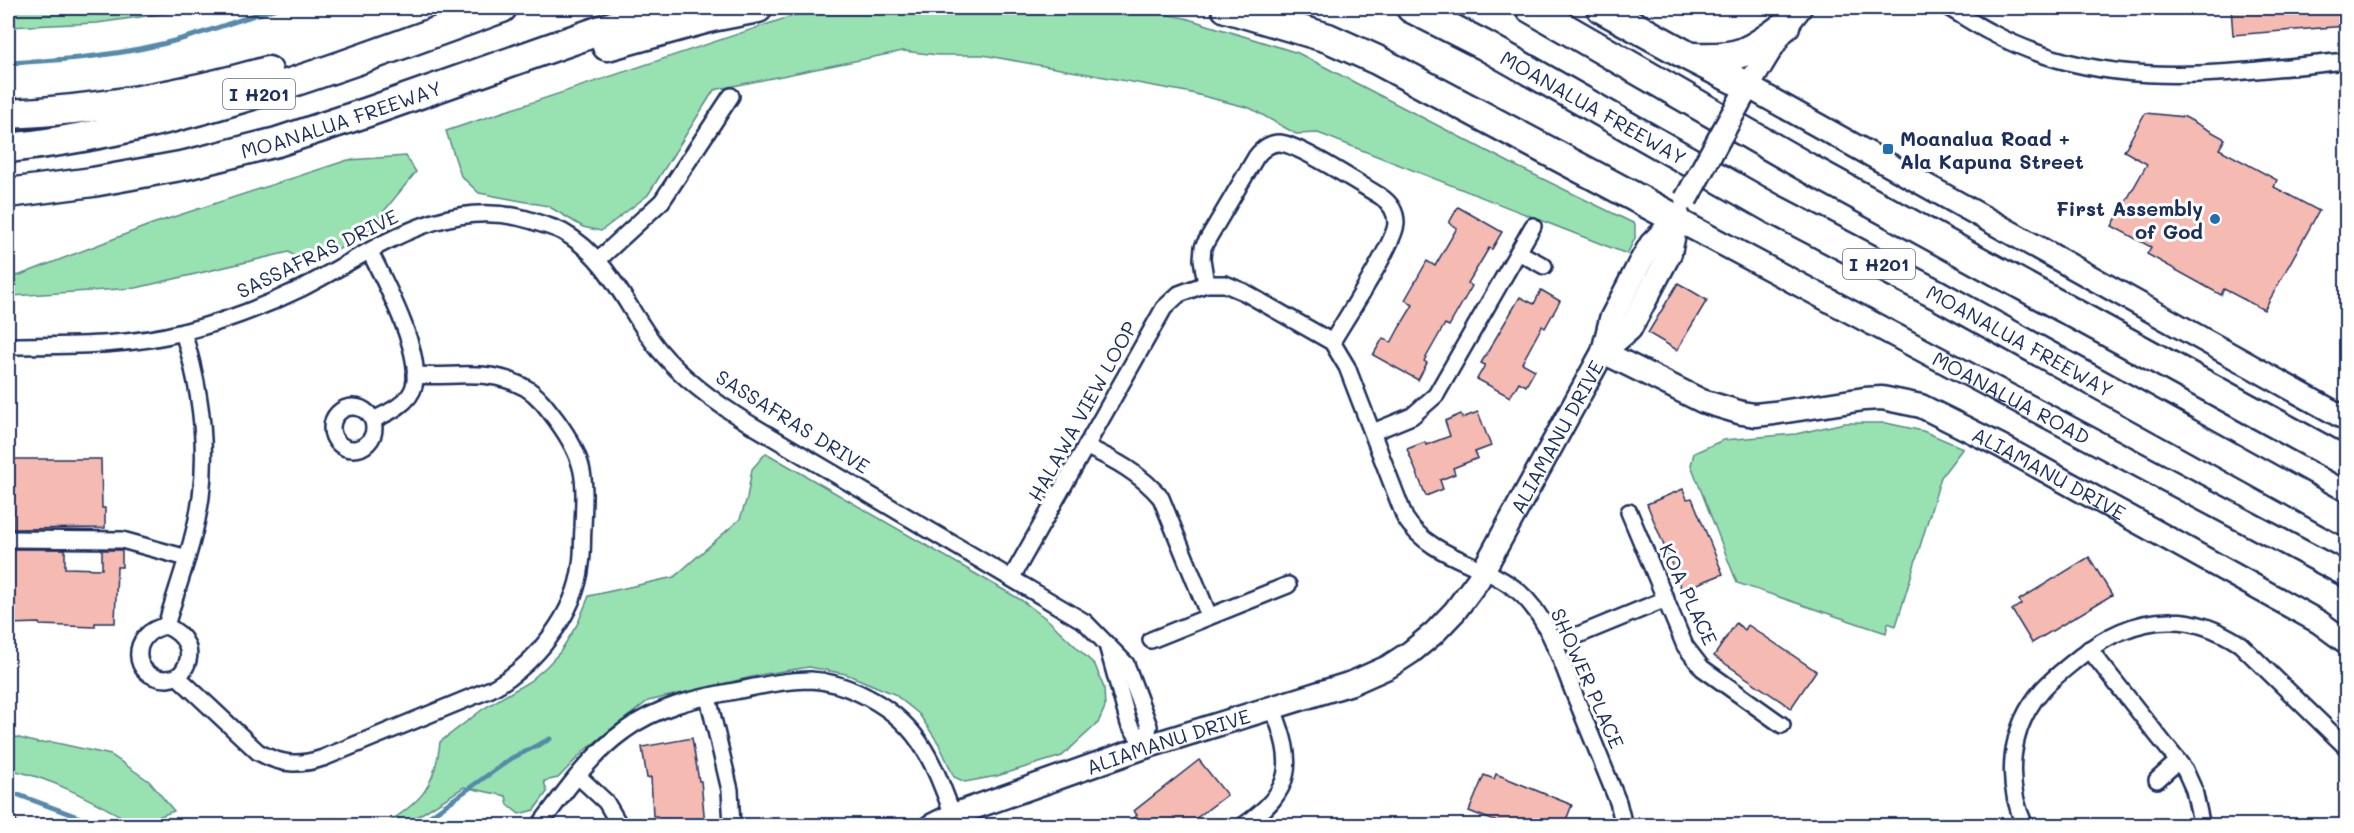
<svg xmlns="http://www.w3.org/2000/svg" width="2354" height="833" font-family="Mali,sans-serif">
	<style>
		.green { fill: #98e1b0; stroke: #5a8887; stroke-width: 1.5 }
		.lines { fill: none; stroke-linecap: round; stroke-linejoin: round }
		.stream { stroke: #558aaa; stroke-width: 5 }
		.building { fill: #f5bab1; stroke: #1b2f5e; stroke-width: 1.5 }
		.street-casing { stroke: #1b2f5e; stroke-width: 20 }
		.secondary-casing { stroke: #1b2f5e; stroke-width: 27 }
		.highway-casing { stroke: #1b2f5e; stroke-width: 33 }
		.street { stroke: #fff; stroke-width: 15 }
		.secondary { stroke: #fff; stroke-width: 22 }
		.highway { stroke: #fff; stroke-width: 28 }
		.secondary-bridge-casing { stroke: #1b2f5e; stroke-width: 27; stroke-linecap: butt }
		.secondary-bridge { stroke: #fff; stroke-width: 22 }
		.poi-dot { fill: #1f6fb2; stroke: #fff; stroke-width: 2 }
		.labels { text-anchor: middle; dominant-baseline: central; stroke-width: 6; stroke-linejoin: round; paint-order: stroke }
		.shield { fill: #fff; stroke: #5f6d8e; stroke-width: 1.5 }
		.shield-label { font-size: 18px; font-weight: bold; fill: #1b2f5e }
		.street-label { font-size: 20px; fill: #1b2f5e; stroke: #fff }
		.poi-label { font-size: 20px; font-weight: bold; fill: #1b2f5e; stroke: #fff; text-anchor: start }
	</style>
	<rect width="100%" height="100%" fill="#fff"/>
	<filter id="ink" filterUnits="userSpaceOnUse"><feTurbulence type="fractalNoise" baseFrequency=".0167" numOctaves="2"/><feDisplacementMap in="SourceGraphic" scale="12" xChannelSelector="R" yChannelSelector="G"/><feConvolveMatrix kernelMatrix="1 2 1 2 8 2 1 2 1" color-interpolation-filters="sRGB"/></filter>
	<g filter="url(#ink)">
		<g class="green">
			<path d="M8 8H204L97 23 8 27Z"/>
			<path d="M829 8H1132L1185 18 1298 53 1512 164 1635 224V238L1627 254 1318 133 1296 134 1250 108 1187 92 983 55H938L903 51 714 90 648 195 601 231 583 227 548 206 479 193 461 176 446 131 777 21 812 10Z"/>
			<path d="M406 156 416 172 363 237 306 266 289 252 136 288 12 296 13 276 20 275 152 224 348 160Z"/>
			<path d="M1844 423H1886L1923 431 1963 448 1941 477 1896 626 1888 623 1886 633 1737 583 1691 465 1694 453 1723 440 1796 434Z"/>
			<path d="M766 453 1021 600 1048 620 1095 665 1104 688 1105 707 1098 723 1062 756 997 776 965 782 954 777 939 744 919 714 894 694 846 674 809 667 765 674 648 701 585 750 558 778 544 781 547 792 534 810 519 814 508 805 506 796 464 787 404 825H384C422 801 435 787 440 742L483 709 530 681 547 666 560 652 578 623 589 596 674 577 740 519 747 498 752 469Z"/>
			<path d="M8 735 38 743 52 742 111 755 149 781 174 811 137 825C95 802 55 779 8 769Z"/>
		</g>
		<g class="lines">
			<g class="stream">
				<path d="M8 63C68 60 126 55 185 38 216 29 246 17 277 8"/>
				<path d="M8 791 102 826"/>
				<path d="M416 826 512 758 550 739"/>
			</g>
		</g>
		<g class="building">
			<path d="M2231 8H2346V26L2233 35Z"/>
			<path d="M2145 113 2185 117 2225 139 2219 149 2277 180 2274 187 2319 211 2264 310 2224 289 2221 295 2147 254 2151 247 2112 226 2147 164 2124 151Z"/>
			<path d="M1458 207 1502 232 1492 249 1489 248 1468 283 1472 286 1449 326 1445 324 1437 338 1424 361 1427 363 1418 380 1373 355 1383 338 1391 343 1399 328 1413 305 1405 300 1427 261 1435 266 1457 228 1449 223Z"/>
			<path d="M1678 283 1707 300 1677 350 1648 333Z"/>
			<path d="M1541 290 1560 301 1545 328 1542 326 1522 363 1535 370 1526 386 1519 382 1510 397 1477 379 1485 365 1481 363 1520 297 1534 304Z"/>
			<path d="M1478 412 1491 446 1475 452 1478 458 1453 468 1455 474 1440 480 1443 489 1426 496 1407 449 1425 442 1426 445 1450 436 1445 421 1461 414 1462 418Z"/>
			<path d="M8 459H101L102 508H105V528L13 529V498H8Z"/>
			<path d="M1683 489 1687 499 1692 498 1723 574 1682 590 1647 504Z"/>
			<path d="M12 549H65V568L102 569V550H122V567H117L115 623H95V627L40 625 39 623 8 624V585H12Z"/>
			<path d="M2089 557 2112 595 2032 643 2012 610 2021 604 2019 600Z"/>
			<path d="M1736 623 1745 630 1748 625 1816 671 1791 708 1714 656Z"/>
			<path d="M692 738 699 781H701L705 825H656L657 816H653L651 777 647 778 642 747Z"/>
			<path d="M1199 760 1227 795 1187 825H1124L1137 815 1134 811Z"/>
			<path d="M1496 774 1572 805 1564 825H1505L1469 811 1484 775 1494 779Z"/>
		</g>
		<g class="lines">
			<g class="street-casing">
				<g id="street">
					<path d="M1949 8C1963 16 1977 26 1992 33 2107 94 2224 73 2346 61"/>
					<path d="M370 252C385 282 423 353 414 386 410 403 388 413 373 420"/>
					<path d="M1518 252 1544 266"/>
					<path d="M598 260 662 201 731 96"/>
					<path d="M1206 284H1225L1244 292 1332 342 1347 367 1405 518C1431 559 1484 562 1519 592 1548 617 1561 661 1575 696 1589 731 1604 767 1618 802L1624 826"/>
					<path d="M8 346C66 345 126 347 183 332 223 322 265 306 302 288 376 250 445 193 533 221 543 225 554 227 563 232 610 258 627 310 659 350 684 380 717 404 750 424L1085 622 1126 664 1149 726 1145 747"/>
					<circle cx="353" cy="428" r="21"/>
					<path d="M1373 432 1412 416 1436 395 1533 226"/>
					<path d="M1087 447C1115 460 1141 474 1161 498L1209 616"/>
					<path d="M1629 512 1685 646 1702 668 1782 725"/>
					<path d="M8 539 122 540 187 558"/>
					<path d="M1012 577 1164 308 1179 294 1206 284 1202 259 1203 247 1256 157C1262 149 1269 143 1279 143 1297 143 1361 185 1380 196 1389 202 1396 211 1396 223 1396 242 1344 321 1332 342"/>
					<path d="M166 626C178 584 195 541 201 497 208 440 200 386 183 332"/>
					<path d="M166 626C185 634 196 652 183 671 178 677 174 678 167 679 130 679 129 632 166 626Z"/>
					<path d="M1151 640 1288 585"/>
					<path d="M1107 645 1129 724 1145 747"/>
					<path d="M1554 645 1666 599"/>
					<path d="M2089 649 2185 770 2194 790 2201 822"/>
					<path d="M178 677 258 752C281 765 299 766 323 758L491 689C534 666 576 614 581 564 583 552 582 540 583 528 585 479 587 462 557 421 548 409 539 396 526 388 489 367 455 378 415 375"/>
					<path d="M708 697 730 790 732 826"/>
					<path d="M578 776 606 802 620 826"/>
					<path d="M2157 780 2178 761"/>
					<path d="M8 824 9 826"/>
					<path d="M539 826C565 792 589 756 624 731 656 707 696 698 735 691 760 686 785 680 811 680 829 681 844 686 859 693 918 720 932 759 953 815"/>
					<path d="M1243 826C1294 790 1295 764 1273 709"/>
					<path d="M2025 826C2004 781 2009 727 2043 689 2053 678 2065 669 2077 659 2103 637 2137 620 2172 621 2196 621 2220 631 2240 644L2346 747"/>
				</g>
			</g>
			<g class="secondary-casing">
				<g id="secondary">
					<path d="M1749 87 2346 419"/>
					<path d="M1741 99C1760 67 1777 36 1800 8"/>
					<path id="s1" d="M1676 219 2346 575"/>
					<path id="s2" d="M1603 352 1702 401 1742 413 1755 415 1774 413 1864 399 1882 398 1921 406 2001 446 2319 622 2346 642"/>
					<path d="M1603 352 1630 329 1670 253 1678 215"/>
					<path id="s3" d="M931 826 953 815 1145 747 1352 683 1388 667 1411 652 1434 633 1455 611 1478 580 1603 352 1611 319 1641 261 1651 244 1676 219"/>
				</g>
			</g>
			<g class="highway-casing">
				<g id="highway">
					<path d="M1226 8 1328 38 1377 60 1676 219"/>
					<path id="s4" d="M1411 8 1484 45 1773 209 1938 295 2346 521"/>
					<path d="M1530 8 1808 168 2346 462"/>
					<path d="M1601 8 1690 57 1749 87"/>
					<path d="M607 46 712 17 758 8"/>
					<path d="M1694 57C1739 59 1749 53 1785 26"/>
					<path d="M8 114C96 110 183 95 268 71"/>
					<path d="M8 148C179 130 341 66 502 8"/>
					<path id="s5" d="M8 193 93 182 186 165 277 142 368 112 664 8"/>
				</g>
			</g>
			<use href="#street" class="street"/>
			<use href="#secondary" class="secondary"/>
			<use href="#highway" class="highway"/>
			<g class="secondary-bridge-casing">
				<path id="secondary-bridge" d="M1686 199 1741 99"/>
			</g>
			<use href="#secondary-bridge" class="secondary-bridge"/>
		</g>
	</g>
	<g class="poi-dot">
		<rect x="1882" y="143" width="12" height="12" rx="3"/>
		<circle cx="2215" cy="219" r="6"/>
	</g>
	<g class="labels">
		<g class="shield">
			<rect x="223" y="79" width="72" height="30" rx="4.5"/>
			<rect x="1843" y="249" width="72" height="30" rx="4.5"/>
		</g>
		<g class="shield-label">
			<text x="259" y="94">I H201</text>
			<text x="1879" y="264">I H201</text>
		</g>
		<g class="street-label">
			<text stroke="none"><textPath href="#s4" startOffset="208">MOANALUA FREEWAY</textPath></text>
			<text stroke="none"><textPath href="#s5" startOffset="342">MOANALUA FREEWAY</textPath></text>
			<text transform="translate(317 253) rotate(-26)">SASSAFRAS DRIVE</text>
			<text stroke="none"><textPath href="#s4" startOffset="694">MOANALUA FREEWAY</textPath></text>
			<text stroke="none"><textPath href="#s1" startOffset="380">MOANALUA ROAD</textPath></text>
			<text transform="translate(1082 411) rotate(-61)">HALAWA VIEW LOOP</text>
			<text transform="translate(793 421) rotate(32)">SASSAFRAS DRIVE</text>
			<text stroke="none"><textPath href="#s3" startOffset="774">ALIAMANU DRIVE</textPath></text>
			<text stroke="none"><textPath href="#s2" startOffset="478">ALIAMANU DRIVE</textPath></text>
			<text transform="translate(1689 594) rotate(65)">KOA PLACE</text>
			<text transform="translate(1588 678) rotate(66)">SHOWER PLACE</text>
			<text stroke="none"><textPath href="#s3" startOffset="252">ALIAMANU DRIVE</textPath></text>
		</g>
		<g class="poi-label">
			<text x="1900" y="138">Moanalua Road +<tspan x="1900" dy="23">Ala Kapuna Street</tspan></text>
			<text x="2203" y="208" text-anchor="end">First Assembly<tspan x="2203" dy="23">of God</tspan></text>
		</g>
	</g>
	<rect width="2354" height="833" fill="none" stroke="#fff" stroke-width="30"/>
	<rect x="15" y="15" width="2324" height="803" fill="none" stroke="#1b2f5e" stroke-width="2" filter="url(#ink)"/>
</svg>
